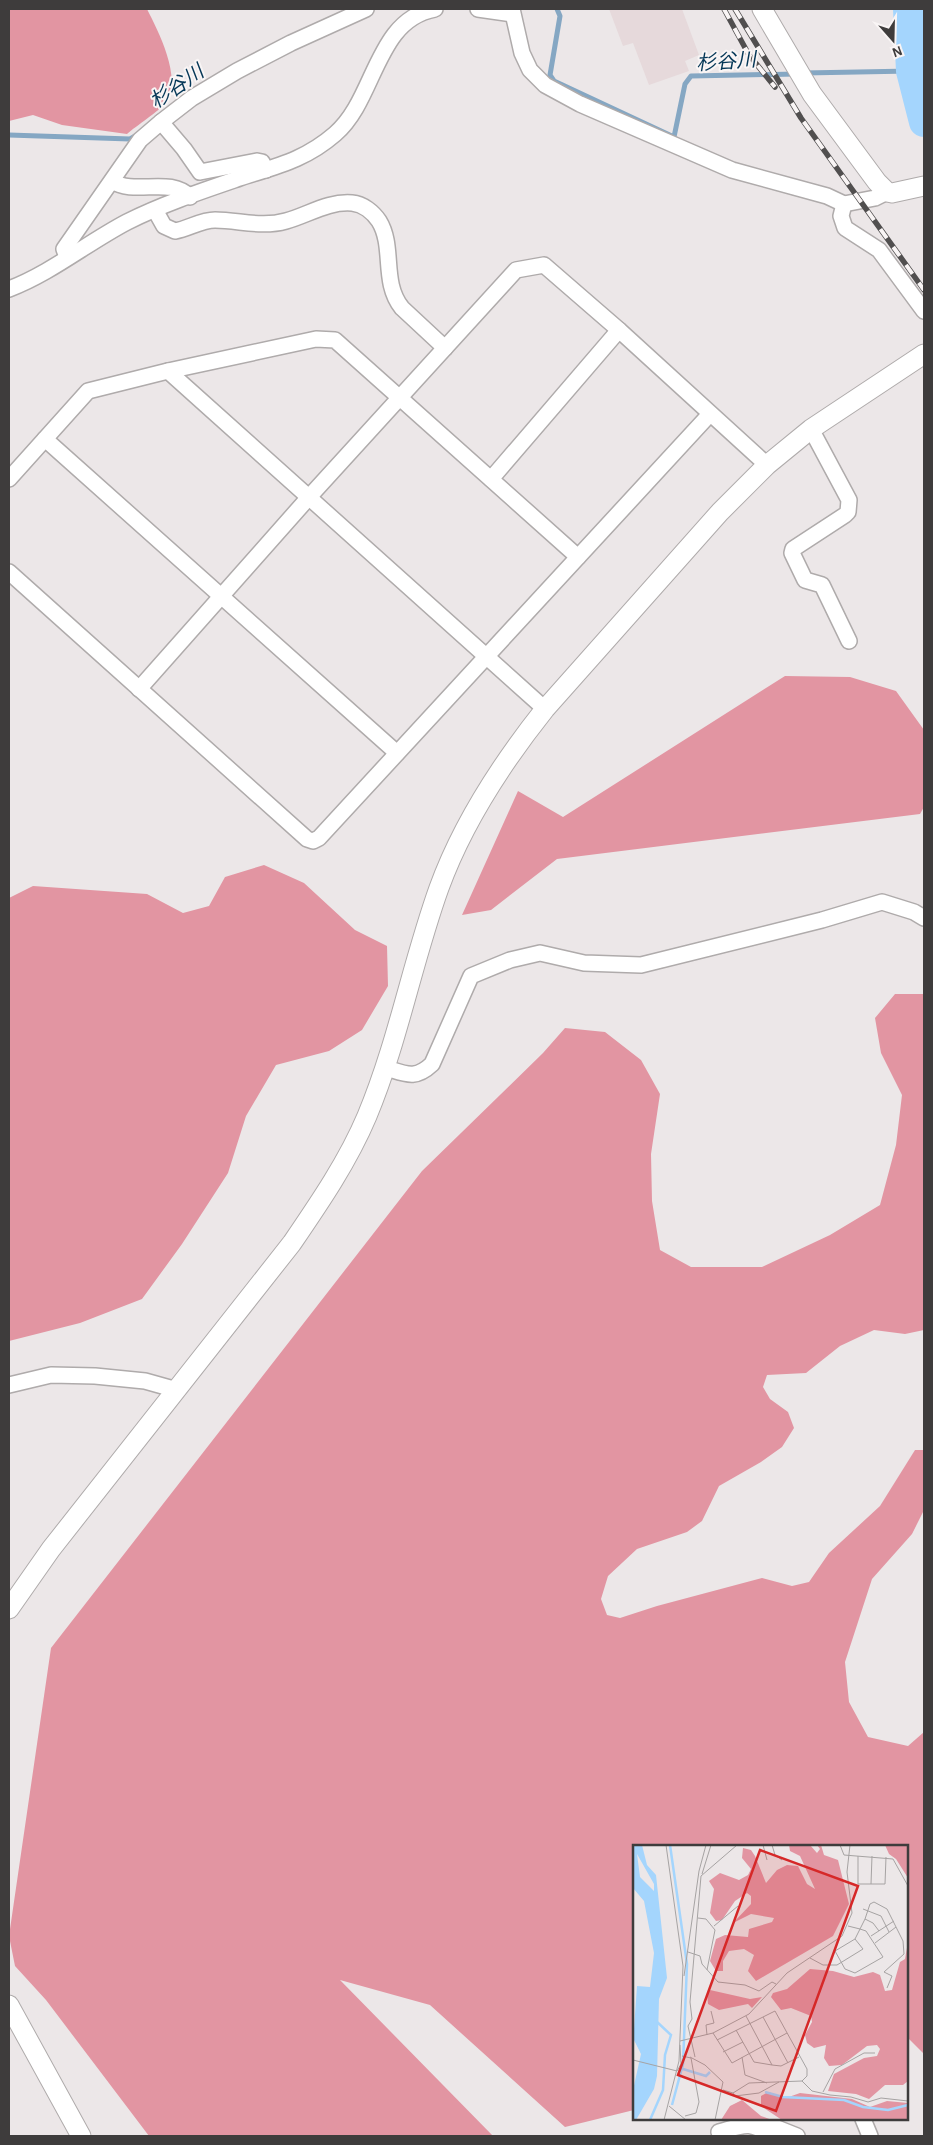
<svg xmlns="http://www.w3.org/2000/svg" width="933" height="2145" font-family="'Alegreya Sans','Noto Sans JP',sans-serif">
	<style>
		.built { fill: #e6d9db }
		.forest { fill: #e295a2 }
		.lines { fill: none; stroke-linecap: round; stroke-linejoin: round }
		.stream { stroke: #85a7c3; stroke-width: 5 }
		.river { stroke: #a4d5fd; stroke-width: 30 }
		.minor-casing { stroke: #afabab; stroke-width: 18 }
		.tertiary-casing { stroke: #afabab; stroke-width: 21 }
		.minor { stroke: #fff; stroke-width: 15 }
		.tertiary { stroke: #fff; stroke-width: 19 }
		.rail-casing { stroke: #514f4f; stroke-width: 5.5 }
		.rail { stroke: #f9f5f5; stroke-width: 4; stroke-dasharray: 11; stroke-linecap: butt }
		.labels { text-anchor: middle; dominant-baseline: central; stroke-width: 4; stroke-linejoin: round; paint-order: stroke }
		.water-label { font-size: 20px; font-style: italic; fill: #053757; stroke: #f9f5f5 }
		.inset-river { fill: none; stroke: #a4d5fd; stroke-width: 2.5 }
		.inset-road { fill: none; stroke: #a6a3a3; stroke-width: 1 }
		.view { fill: #d62828; fill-opacity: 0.15; stroke: #d62828; stroke-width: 2.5 }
		.inset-edge { fill: none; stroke: #3e3c3c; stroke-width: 2.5 }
	</style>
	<rect width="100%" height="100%" fill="#ece7e8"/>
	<path class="built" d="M609 9H682L699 55 685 61 689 71 649 85 633 43 623 46Z"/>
	<g class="forest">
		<path d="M9 9H147C158 31 183 78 166 103 159 111 136 126 127 134L62 125 33 115 9 121Z"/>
		<path d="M785 676 850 677 896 691 924 730V807L920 814 557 859 491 910 462 915 518 791 563 817Z"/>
		<path d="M264 865 304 883 355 930 387 946 388 986 362 1030 329 1051 276 1065 246 1116 228 1173 182 1244 142 1299 80 1323 9 1341V898L33 886 147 894 183 913 209 906 225 877Z"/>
		<path d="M895 994H924V1330L905 1334 874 1330 840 1346 806 1373 767 1375 763 1387 770 1399 788 1412 794 1428 782 1447 761 1462 719 1486 702 1521 687 1532 637 1549 608 1576 601 1599 607 1615 620 1618 657 1606 762 1578 792 1586 809 1582 829 1553 880 1506 915 1450H924V1510L912 1534 872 1579 845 1662 849 1702 868 1737 908 1746 924 1732V2054L907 2037V1846H634V2110L565 2127 430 2005 340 1980 493 2136H149L46 2000 15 1966 9 1936 51 1648 422 1171 543 1053 565 1028 605 1032 641 1060 660 1094 651 1154 652 1201 660 1250 691 1267H762L830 1235 880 1205 896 1145 902 1095 881 1053 875 1018Z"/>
	</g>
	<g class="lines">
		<g class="stream">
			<path d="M557 9 560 16 550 75 554 81 674 137 685 84 691 76 796 74"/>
			<path d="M804 73 911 71"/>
			<path d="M9 135 130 139 137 135"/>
		</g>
		<path class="river" d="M908 9 911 71 924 122"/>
		<g class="minor-casing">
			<g id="minor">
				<path d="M478 9 512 14"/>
				<path d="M512 9 522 53 530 70 545 85 580 104 732 170 827 196 844 204 875 198 887 192"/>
				<path d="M161 122 184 149 200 172 257 161 262 162 266 170"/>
				<path d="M112 181C135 196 170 176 190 197"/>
				<path d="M844 204 841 216 845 228 879 250 924 311"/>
				<path d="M155 210 164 226 175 231C188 229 201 220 215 220 239 220 261 228 286 221 308 215 328 201 352 203 363 204 373 212 379 221 395 247 381 282 402 308L445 348"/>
				<path d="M67 257 64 249 140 140 161 122 192 98 237 71 291 43 366 9"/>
				<path d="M9 289C51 273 87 243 127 222 163 204 202 191 240 178 277 166 305 160 335 134 376 99 375 20 435 9"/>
				<path d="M168 371 316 339 335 340 578 557"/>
				<path d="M811 429 849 500 848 512 845 515 793 549 792 553 805 580 822 585 849 641"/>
				<path d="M45 439 397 753"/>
				<path d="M9 479 88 391 168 371 545 709"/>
				<path d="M491 479 619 330"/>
				<path d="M9 572 307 839 313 841 319 838 710 414"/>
				<path d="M139 689 310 496 516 270 544 265 619 330 767 465"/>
				<path d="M386 1068C406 1074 415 1080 432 1064L471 976 510 960 540 953 584 963 641 965 822 920 882 902 914 912 924 918"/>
				<path d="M9 1385 51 1375 95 1376 145 1381 177 1390"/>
				<path d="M863 2119 870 2136"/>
				<path d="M762 2124H767L797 2136"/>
				<path d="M719 2132C744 2125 749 2120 772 2136"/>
			</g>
		</g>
		<g class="tertiary-casing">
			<g id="tertiary">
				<path d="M762 9 812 94 877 182 887 192 892 193 924 186"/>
				<path d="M9 1609 51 1549 292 1243C320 1202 348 1161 367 1116 398 1042 412 963 439 888 463 822 502 763 545 709L720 512 767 465 811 429 924 354"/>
				<path d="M9 2005 81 2136"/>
			</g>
		</g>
		<use href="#minor" class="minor"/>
		<use href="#tertiary" class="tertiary"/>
		<g class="rail-casing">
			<g id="rail">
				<path d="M724 9 749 55 775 87"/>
				<path d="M735 9 801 118 924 290"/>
			</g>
		</g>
		<use href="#rail" class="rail"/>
	</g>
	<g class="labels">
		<g class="water-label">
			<text transform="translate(726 62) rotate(-4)">杉谷川</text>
			<text transform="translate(177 87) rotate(-35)">杉谷川</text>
		</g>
	</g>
	<g transform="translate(633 1845)">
		<rect width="275" height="275" fill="#ece7e8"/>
		<path d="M156 0H177L184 8 187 4 184 0H188L191 10 205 15 216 59 200 91 123 136 115 126 121 110 111 104 96 106 90 116V126H83L77 116 83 94 92 90 115 92 116 84 139 77 141 73 118 69 100 78 118 59V51L114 48 102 56 89 75 83 76 77 68 81 44 76 36 87 28 106 35 115 30 118 24 109 13 110 3 118 5 122 11 133 38 144 25 154 20 165 21 174 39 182 44 167 11 157 6ZM252 0H275V33L263 14 256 9ZM275 97V236L270 240H252L236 254 223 249 195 246 201 229 231 213 244 211 247 204 244 200 234 201 209 220 196 221 191 213 193 200 181 203 174 198 172 190 179 177 178 171 158 163 148 165 138 152 140 148 154 144 177 124 200 126 221 132 240 127 247 130 252 146 259 145 267 117 272 114ZM77 145 117 154 129 152 119 163 115 159 86 165 75 159 74 148ZM135 247 153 253 167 248 219 254 237 262 254 256 275 258V275H149L128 261V251ZM109 255 128 271 139 275H88L97 261Z" fill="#e295a2"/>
		<path d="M0 0H9L14 20 23 30 34 133 26 154 24 231 21 244 3 275H0V245L8 209 1 195 0 198 4 141 17 142 21 108 11 56 0 43ZM4 9 21 39V46L7 32Z" fill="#a4d5fd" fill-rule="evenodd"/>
		<path class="inset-river" d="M37 0 54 119 50 219 39 260M50 224 73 231 77 227M132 247 150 252 211 255 230 262 255 265 275 260M17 275 30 245 32 210 38 190 23 176"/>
		<path class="inset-road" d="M130 0 134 15M139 0 142 10 149 15M207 0 211 10 260 14 275 41M225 11V39H252L253 12M69 29 78 0M238 39 239 11M230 64 248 71 256 87M65 73 73 74 82 85 74 125M232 74 240 78 246 86M81 81 105 61M215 81 227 84 233 86 250 112 222 128 212 124 202 106 222 94 232 74 237 59 241 57 254 64 270 96 271 109 251 127 259 131 254 143M238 91 261 76M242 98 263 82M55 107 67 111 69 119 85 137 112 140 126 146 139 137 143 139M177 113 190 120H204L230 104 222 94M51 131 66 26 73 0M113 171 139 220 148 221 166 212M130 172 155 218M103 185 121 217 139 220M80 188 99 218 154 188M74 190 73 180 81 178 78 166M84 195 142 166 174 224V231L169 236M47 196 80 188 116 169 154 128 209 91 219 68 214 27 217 0M90 207 110 197M49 211 58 213 66 257 63 268 52 271M57 212 72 220 90 237 82 275M62 212 55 181 59 174 57 157 68 31 104 0M109 212 112 230 134 238M0 215 44 226M44 226 48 219 47 200M90 245 100 248 116 238 169 236 179 246 197 250 218 252 235 257 248 253 275 256M190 247 202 224 231 208H242M100 248 102 251 126 248 146 237M36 261 53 275M31 275 46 216 50 121 33 0"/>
		<path class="view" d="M127 5 225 41 143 266 45 230Z"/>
		<rect width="275" height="275" class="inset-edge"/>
	</g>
	<rect width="933" height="2145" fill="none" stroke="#3e3c3c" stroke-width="20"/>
	<g transform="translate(893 40) rotate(160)" stroke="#f9f5f5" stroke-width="4" paint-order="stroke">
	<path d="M0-4L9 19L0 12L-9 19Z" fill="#3e3c3c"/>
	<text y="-8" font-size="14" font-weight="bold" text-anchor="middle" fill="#3e3c3c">N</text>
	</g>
</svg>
